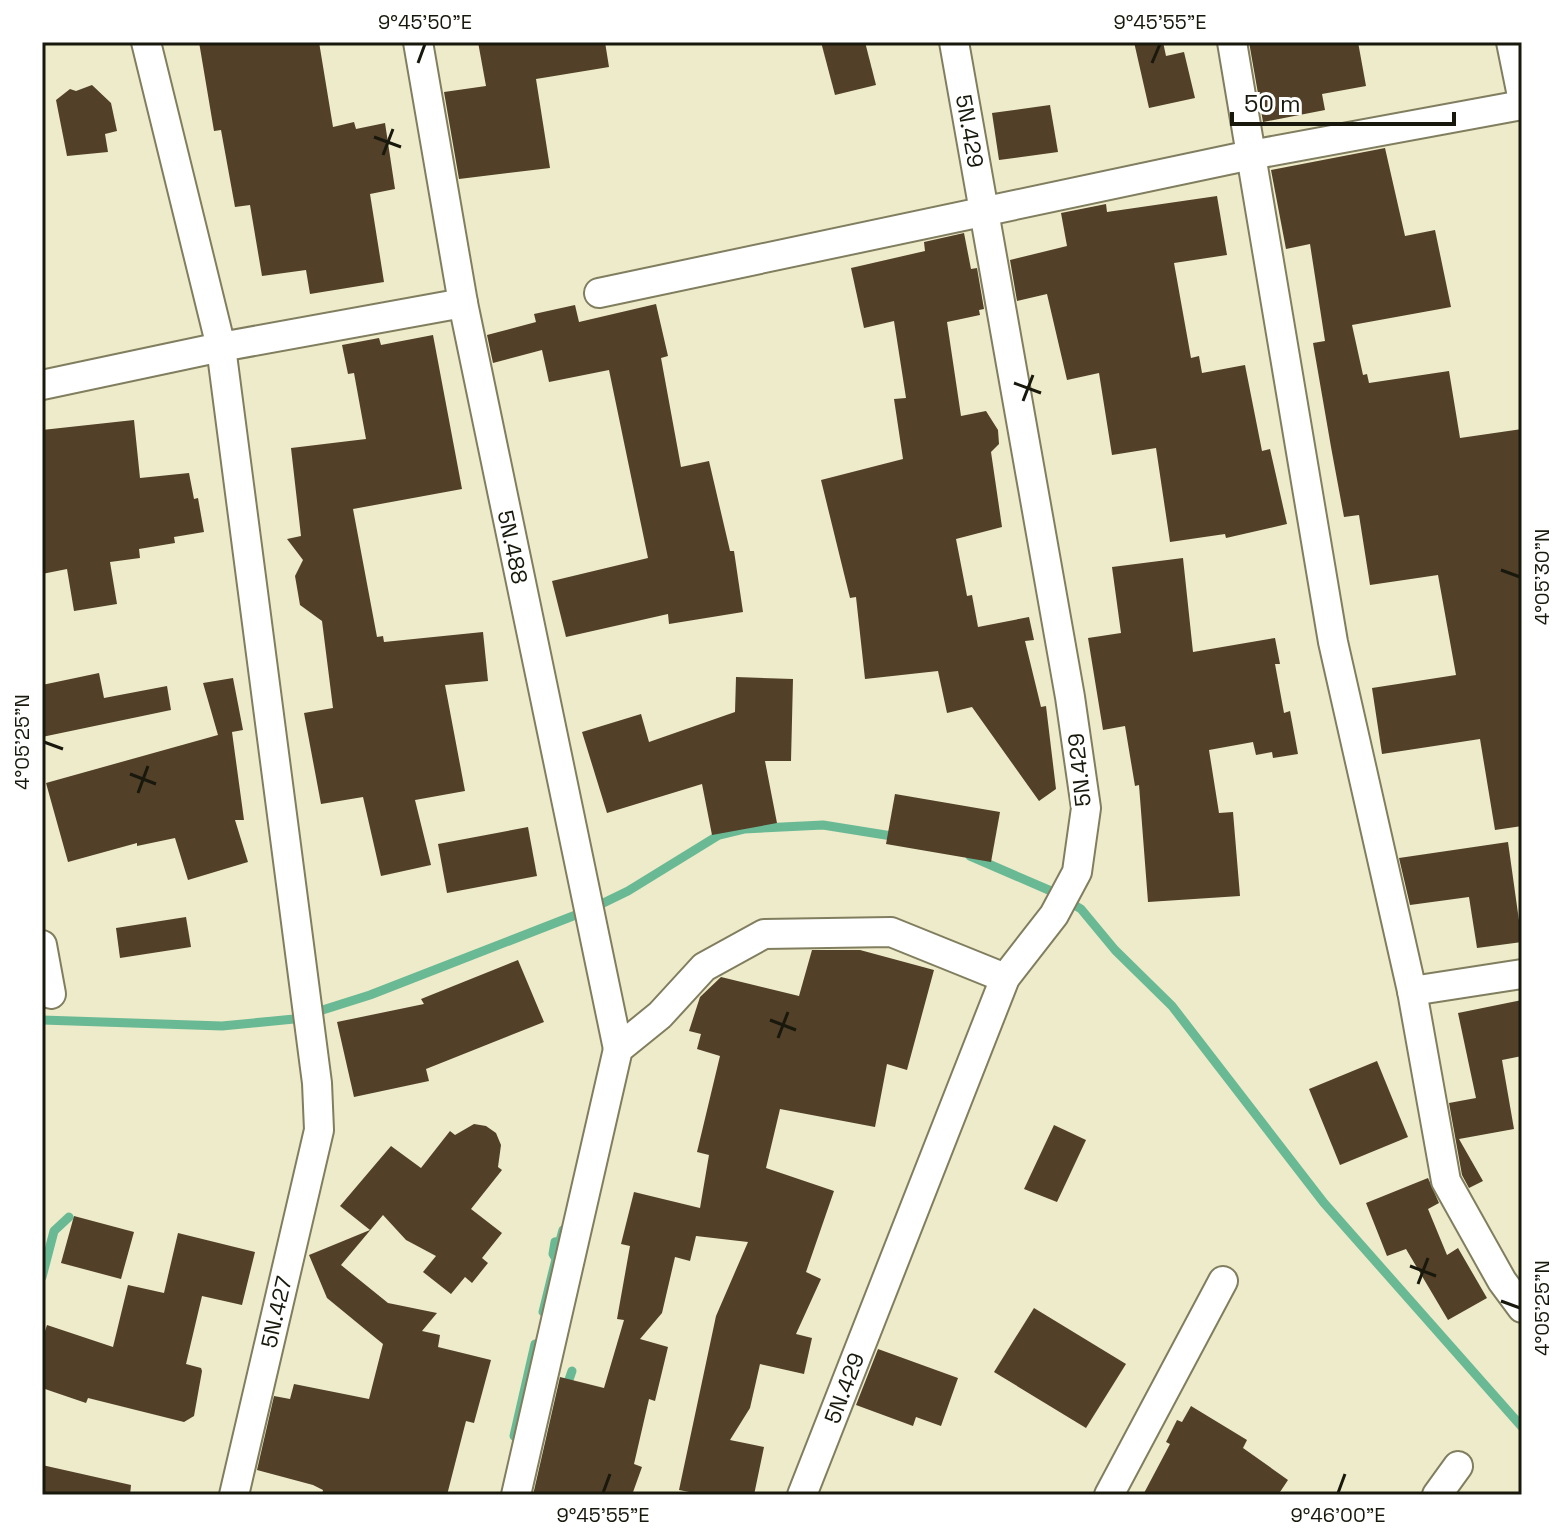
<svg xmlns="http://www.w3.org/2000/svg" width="1564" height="1537" font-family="'Space Grotesk',sans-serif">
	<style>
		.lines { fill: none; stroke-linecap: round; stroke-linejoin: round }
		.stream { stroke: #6ab995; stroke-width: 9 }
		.building { fill: #524028 }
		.minor-casing { stroke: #807e5f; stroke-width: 32 }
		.minor { stroke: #fff; stroke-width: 28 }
		.ticks { fill: none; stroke: #18180c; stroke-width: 3 }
		.labels { text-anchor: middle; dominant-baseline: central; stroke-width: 8; stroke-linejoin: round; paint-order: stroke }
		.street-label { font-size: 22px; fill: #18180c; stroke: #fff }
		.neatline { fill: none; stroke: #18180c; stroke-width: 3 }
		.ticks-label { font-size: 20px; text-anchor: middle; fill: #18180c }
	</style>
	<rect width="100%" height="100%" fill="#edebc9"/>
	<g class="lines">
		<g class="stream">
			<path d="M970 856 1051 891 1081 909 1115 950 1172 1006 1324 1203 1522 1427"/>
			<path d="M42 1020 222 1026 294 1019 370 995 591 909 628 891 719 835 744 829 823 825 898 837"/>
			<path d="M42 1277 54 1231 69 1217"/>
			<path d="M543 1312 556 1259 553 1254 555 1242 560 1241 563 1230"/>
			<path d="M565 1391 572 1371"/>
			<path d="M514 1436 535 1344"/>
		</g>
	</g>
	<g class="building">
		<path d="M199 42H319L333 127 354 122 356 129 385 123 395 189 370 194 384 282 310 294 306 270 262 276 250 205 235 207 221 130 214 131Z"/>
		<path d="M478 42H605L609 67 536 79 550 168 459 179 444 92 486 86Z"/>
		<path d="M821 42H865L876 85 835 95Z"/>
		<path d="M1134 42H1163L1166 56 1184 52 1195 98 1149 108Z"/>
		<path d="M1249 42H1358L1366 86 1322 94 1325 110 1263 122Z"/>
		<path d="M92 85 111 103 117 131 105 134 108 152 67 156 56 100 70 89 76 91Z"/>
		<path d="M1050 105 1058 152 999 160 992 113Z"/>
		<path d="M1385 148 1405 236 1435 230 1451 307 1352 325 1363 375 1367 374 1369 383 1449 371 1460 438 1522 429V826L1495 830 1480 739 1382 754 1372 688 1456 675 1438 575 1370 585 1359 515 1344 517 1331 447 1313 343 1325 341 1310 244 1286 249 1271 170Z"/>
		<path d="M1217 196 1227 255 1174 263 1191 358 1199 356 1202 373 1245 365 1262 451 1270 449 1287 524 1226 538 1225 534 1170 542 1156 448 1112 455 1099 373 1067 380 1047 294 1017 301 1010 260 1067 246 1061 213 1106 204 1107 212Z"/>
		<path d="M964 233 971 269 977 268 984 309 979 310 980 315 947 322 961 416 986 411 998 430 999 444 991 452 1002 527 956 539 967 596 972 595 978 627 1029 617 1034 640 1025 641 1041 707 1046 706 1056 789 1039 801 972 707 947 713 938 671 865 679 856 597 850 598 821 480 903 459 894 399 906 398 894 321 864 328 851 268 925 251 924 242Z"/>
		<path d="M656 304 668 356 661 358 681 467 709 461 730 551H734L743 612 669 624 668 614 566 637 552 581 648 558 609 370 549 382 542 350 493 363 487 335 536 322 534 314 575 305 579 322Z"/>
		<path d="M433 335 462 489 353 509 377 637 383 636 384 642 483 632 488 681 445 685 465 791 415 800 431 865 381 876 363 797 321 804 304 713 333 708 322 621 300 605 295 576 303 560 287 539 301 536 291 448 366 439 354 373 348 374 342 345 379 338 381 345Z"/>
		<path d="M134 420 140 478 189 473 194 499 198 498 204 532 174 537 175 543 139 549 140 558 110 562 117 604 74 611 67 569 42 574V430Z"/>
		<path d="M1183 558 1193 652 1275 638 1280 664H1275L1284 713 1290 711 1298 754 1273 758 1272 752 1256 755 1253 742 1209 750 1219 813 1233 812 1240 896 1148 902 1139 785 1135 786 1125 726 1103 730 1088 638 1121 633 1112 567Z"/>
		<path d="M99 673 104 698 167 686 171 710 42 737V685Z"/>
		<path d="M736 677 793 679 791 761H765L777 823 712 835 702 784 607 813 582 732 641 714 649 742 735 712Z"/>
		<path d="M233 678 243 730 232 732 244 820H235L248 862 188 880 175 838 137 846V843L68 862 46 783 218 735 203 683Z"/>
		<path d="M895 794 1000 812 991 862 886 844Z"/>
		<path d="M528 827 537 876 447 893 438 844Z"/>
		<path d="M1508 842 1522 942 1477 948 1469 897 1410 905 1399 858Z"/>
		<path d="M186 917 191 947 120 958 116 928Z"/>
		<path d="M812 950H860L934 970 907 1070 887 1064 875 1127 780 1109 766 1168 834 1191 806 1272 821 1279 796 1334 812 1338 804 1374 760 1364 750 1408 730 1440 764 1447 754 1495H705L679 1490 716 1316 748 1242 696 1236 690 1261 675 1257 662 1313 640 1339 668 1347 655 1401 649 1399 634 1464 642 1467 632 1495H533L560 1377 604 1388 624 1320 617 1319 630 1246 621 1244 634 1192 700 1208 709 1155 697 1152 720 1056 697 1049 701 1034 689 1031 700 997 721 977 799 996Z"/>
		<path d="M518 960 544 1022 426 1069 429 1081 354 1097 337 1022 424 1004 421 999Z"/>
		<path d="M1522 1000V1056L1502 1060 1514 1129 1459 1139 1483 1181 1469 1188 1462 1175 1449 1103 1476 1098 1458 1013Z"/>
		<path d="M1377 1061 1408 1137 1340 1165 1309 1089Z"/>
		<path d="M474 1124 486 1126 496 1133 501 1145 498 1167 502 1170 471 1209 502 1233 482 1258 488 1263 472 1283 465 1277 451 1294 423 1272 436 1256 406 1240 383 1215 341 1265 388 1303 437 1313 422 1331 440 1335 438 1347 491 1360 474 1423 466 1421 447 1495H322L323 1490 313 1485 257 1470 274 1396 290 1399 294 1384 369 1399 383 1344 327 1298 309 1255 370 1230 340 1206 391 1146 421 1168 450 1131 455 1135Z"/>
		<path d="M1054 1125 1086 1140 1057 1202 1024 1189Z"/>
		<path d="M1428 1178 1439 1203 1428 1209 1447 1255 1458 1248 1487 1298 1448 1320 1406 1249 1387 1256 1366 1203Z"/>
		<path d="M74 1216 134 1232 121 1279 61 1263Z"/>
		<path d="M178 1233 255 1252 242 1305 202 1296 186 1364 201 1368 202 1371 194 1416 184 1422 88 1398 86 1403 42 1388V1340L47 1325 113 1347 128 1285 164 1293Z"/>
		<path d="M1034 1308 1126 1364 1086 1428 994 1372Z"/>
		<path d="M878 1349 958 1378 941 1426 916 1417 913 1426 856 1405Z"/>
		<path d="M1191 1406 1247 1440 1243 1448 1288 1480 1278 1495H1143L1170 1444 1166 1442 1177 1420 1182 1422Z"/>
		<path d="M42 1465 131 1485 130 1495H42Z"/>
	</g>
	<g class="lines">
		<g class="minor-casing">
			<g id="minor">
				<path d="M146 42 221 347 317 1083 319 1130 234 1495"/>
				<path d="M418 42 463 303 618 1049"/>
				<path d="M1232 42 1333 642 1412 991 1446 1181 1502 1281 1522 1308"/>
				<path d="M1511 42 1522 96"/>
				<path d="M599 293 1251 155 1522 105"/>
				<path d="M42 385 221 347 463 303"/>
				<path d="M42 945 51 994"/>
				<path d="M1412 991 1522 974"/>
				<path d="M516 1495 618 1049 660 1015 704 967 764 934 891 932 1005 978"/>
				<path d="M802 1495 1005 978 1054 915 1077 872 1086 808 1070 697 954 42"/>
				<path d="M1109 1495 1223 1281"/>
				<path d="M1437 1495 1458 1466"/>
			</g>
		</g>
		<use href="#minor" class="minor"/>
	</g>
	<path class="ticks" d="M418 63 425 44M1152 63 1160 44M374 137 401 147M383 155 393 129M1014 383 1041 393M1023 401 1033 375M1501 570 1520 577M44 742 63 749M130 774 156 784M138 793 148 766M770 1020 796 1030M778 1038 788 1012M1410 1266 1436 1276M1418 1284 1428 1258M1501 1301 1520 1308M603 1493 610 1474M1338 1493 1345 1474"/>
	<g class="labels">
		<g class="street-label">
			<text transform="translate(970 131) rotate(80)">5N.429</text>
			<text transform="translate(513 547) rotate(78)">5N.488</text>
			<text transform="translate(1079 770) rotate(-96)">5N.429</text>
			<text transform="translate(276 1312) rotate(-77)">5N.427</text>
			<text transform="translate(844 1388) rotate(-69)">5N.429</text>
		</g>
	</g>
	<rect width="1564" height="1537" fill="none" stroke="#ffffff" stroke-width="88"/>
	<path d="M1232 112v12h222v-12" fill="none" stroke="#18180c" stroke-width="4"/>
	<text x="1244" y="112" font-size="24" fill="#18180c" stroke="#ffffff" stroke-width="6" paint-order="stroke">50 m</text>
	<rect x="44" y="44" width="1476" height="1449" class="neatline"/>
	<g class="ticks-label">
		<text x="425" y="29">9°45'50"E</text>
		<text x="1160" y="29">9°45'55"E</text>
		<text transform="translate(1542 577) rotate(-90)" y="7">4°05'30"N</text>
		<text transform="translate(22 742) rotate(-90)" y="7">4°05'25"N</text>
		<text transform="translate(1542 1308) rotate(-90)" y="7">4°05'25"N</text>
		<text x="603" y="1522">9°45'55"E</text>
		<text x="1338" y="1522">9°46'00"E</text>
	</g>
</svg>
